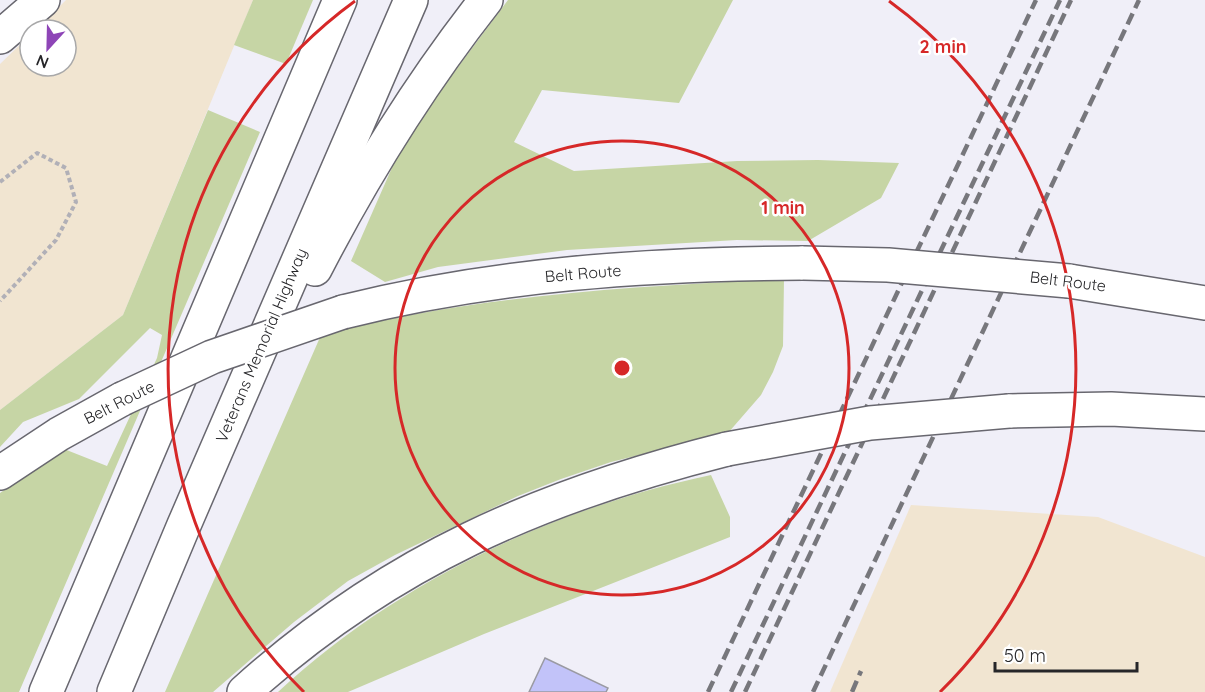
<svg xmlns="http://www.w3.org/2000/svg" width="1205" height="692" font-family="Quicksand,sans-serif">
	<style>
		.industrial { fill: #f1e5d1 }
		.green { fill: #c6d5a5 }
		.building { fill: #c2c3f9; stroke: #9a9aa2; stroke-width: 1.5 }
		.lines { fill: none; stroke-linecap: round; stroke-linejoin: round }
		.primary-casing { stroke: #68676f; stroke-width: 36 }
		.highway-casing { stroke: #68676f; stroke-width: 36 }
		.path { stroke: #b1b0b7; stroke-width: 4; stroke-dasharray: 4.5 3; stroke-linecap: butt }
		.primary { stroke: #fff; stroke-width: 33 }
		.highway { stroke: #fff; stroke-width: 33 }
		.rail { stroke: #77777c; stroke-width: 4.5; stroke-dasharray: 12 6; stroke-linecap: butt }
		.highway-bridge-casing { stroke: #68676f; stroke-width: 36; stroke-linecap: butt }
		.highway-bridge { stroke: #fff; stroke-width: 33 }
		.ring { fill: none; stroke: #d62828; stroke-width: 3 }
		.labels { text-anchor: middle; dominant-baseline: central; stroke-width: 5; stroke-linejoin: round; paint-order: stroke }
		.street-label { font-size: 16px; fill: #262629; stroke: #fff }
		.centre { fill: #d62828; stroke: #fff; stroke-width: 3 }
		.ring-label { font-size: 18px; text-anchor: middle; font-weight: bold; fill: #d62828; stroke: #fff; stroke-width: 5; stroke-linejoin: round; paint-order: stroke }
	</style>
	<rect width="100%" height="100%" fill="#f0eff8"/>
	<g class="industrial">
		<path d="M66 0H253L123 315 0 410V64L30 35V66H66V30H36Z"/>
		<path d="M911 505 1098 517 1205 557V692H830Z"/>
	</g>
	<g class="green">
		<path d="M253 0H313L286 64 234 45Z"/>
		<path d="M508 0H733L679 103 542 90 514 142 574 171 737 161 818 160 899 163 881 198 808 241 737 240 567 250 438 267 385 282 351 261 405 138Z"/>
		<path d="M208 110 260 132 19 692H0V493L64 449 107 466 157 358 162 335 150 328 79 399 23 422 0 447V410L123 315Z"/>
		<path d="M784 279 783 346 773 372 761 395 728 433 611 462 561 479 518 496 395 555 348 581 294 622 213 692H165L321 335C472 295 629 287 784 279Z"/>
		<path d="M711 475 730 517V537L484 634 348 692H278C396 582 554 508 711 475Z"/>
	</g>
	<path class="building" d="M545 658 608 688 606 692H529Z"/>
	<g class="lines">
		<g class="primary-casing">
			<path id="primary" d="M0 37 43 0"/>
		</g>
		<g class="highway-casing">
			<g id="highway">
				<path d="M315 269C364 174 420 84 486 0"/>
				<path d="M1069 281 1205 303"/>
				<path d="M343 312C493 274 648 264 803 263"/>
				<path d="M1009 411 1111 409 1205 414"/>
				<path d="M0 473 59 434 122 399"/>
				<path d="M46 692 340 0"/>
				<path d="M114 692 184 525 411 0"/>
				<path d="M244 692C389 561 540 496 727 449"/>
			</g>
		</g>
		<path class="path" d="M0 182 37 153 66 168 76 202 56 240 0 301"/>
		<use href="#primary" class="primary"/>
		<use href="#highway" class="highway"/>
		<g class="rail">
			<path d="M708 692 1036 0"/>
			<path d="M731 692 1060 0"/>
			<path d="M745 692 1071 0"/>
			<path d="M813 692 1139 0"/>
			<path d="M852 692 861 671"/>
		</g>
		<g class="highway-bridge-casing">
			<g id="highway-bridge">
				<path d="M803 263 888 265 1069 281"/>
				<path d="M122 399 212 357 343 312"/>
				<path d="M727 449 870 423 1009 411"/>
			</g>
		</g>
		<use href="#highway-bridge" class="highway-bridge"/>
	</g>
	<g class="ring">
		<circle cx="622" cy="368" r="227"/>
		<path d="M304 692A454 454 0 0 1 355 1M889 1A454 454 0 0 1 940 692"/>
	</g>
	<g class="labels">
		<g class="street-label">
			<text transform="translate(583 273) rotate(-5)">Belt Route</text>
			<text transform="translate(1068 281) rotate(7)">Belt Route</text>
			<text transform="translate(261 345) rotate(-67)">Veterans Memorial Highway</text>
			<text transform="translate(119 402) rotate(-27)">Belt Route</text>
		</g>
	</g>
	<circle cx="622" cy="368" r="9" class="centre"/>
	<g class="ring-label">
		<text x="943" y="53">2 min</text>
		<text x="783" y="214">1 min</text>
	</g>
	<g transform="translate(48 48) rotate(202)"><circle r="28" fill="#ffffff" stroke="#a8a8a9" stroke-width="1.5"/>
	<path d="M0-4.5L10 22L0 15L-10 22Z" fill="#8e45b7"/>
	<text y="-9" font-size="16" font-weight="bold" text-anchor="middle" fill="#262629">N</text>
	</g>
	<path d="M995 662v9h142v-9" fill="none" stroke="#262629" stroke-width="3"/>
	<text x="1004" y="662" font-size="18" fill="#262629" stroke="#ffffff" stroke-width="4.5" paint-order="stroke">50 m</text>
</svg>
